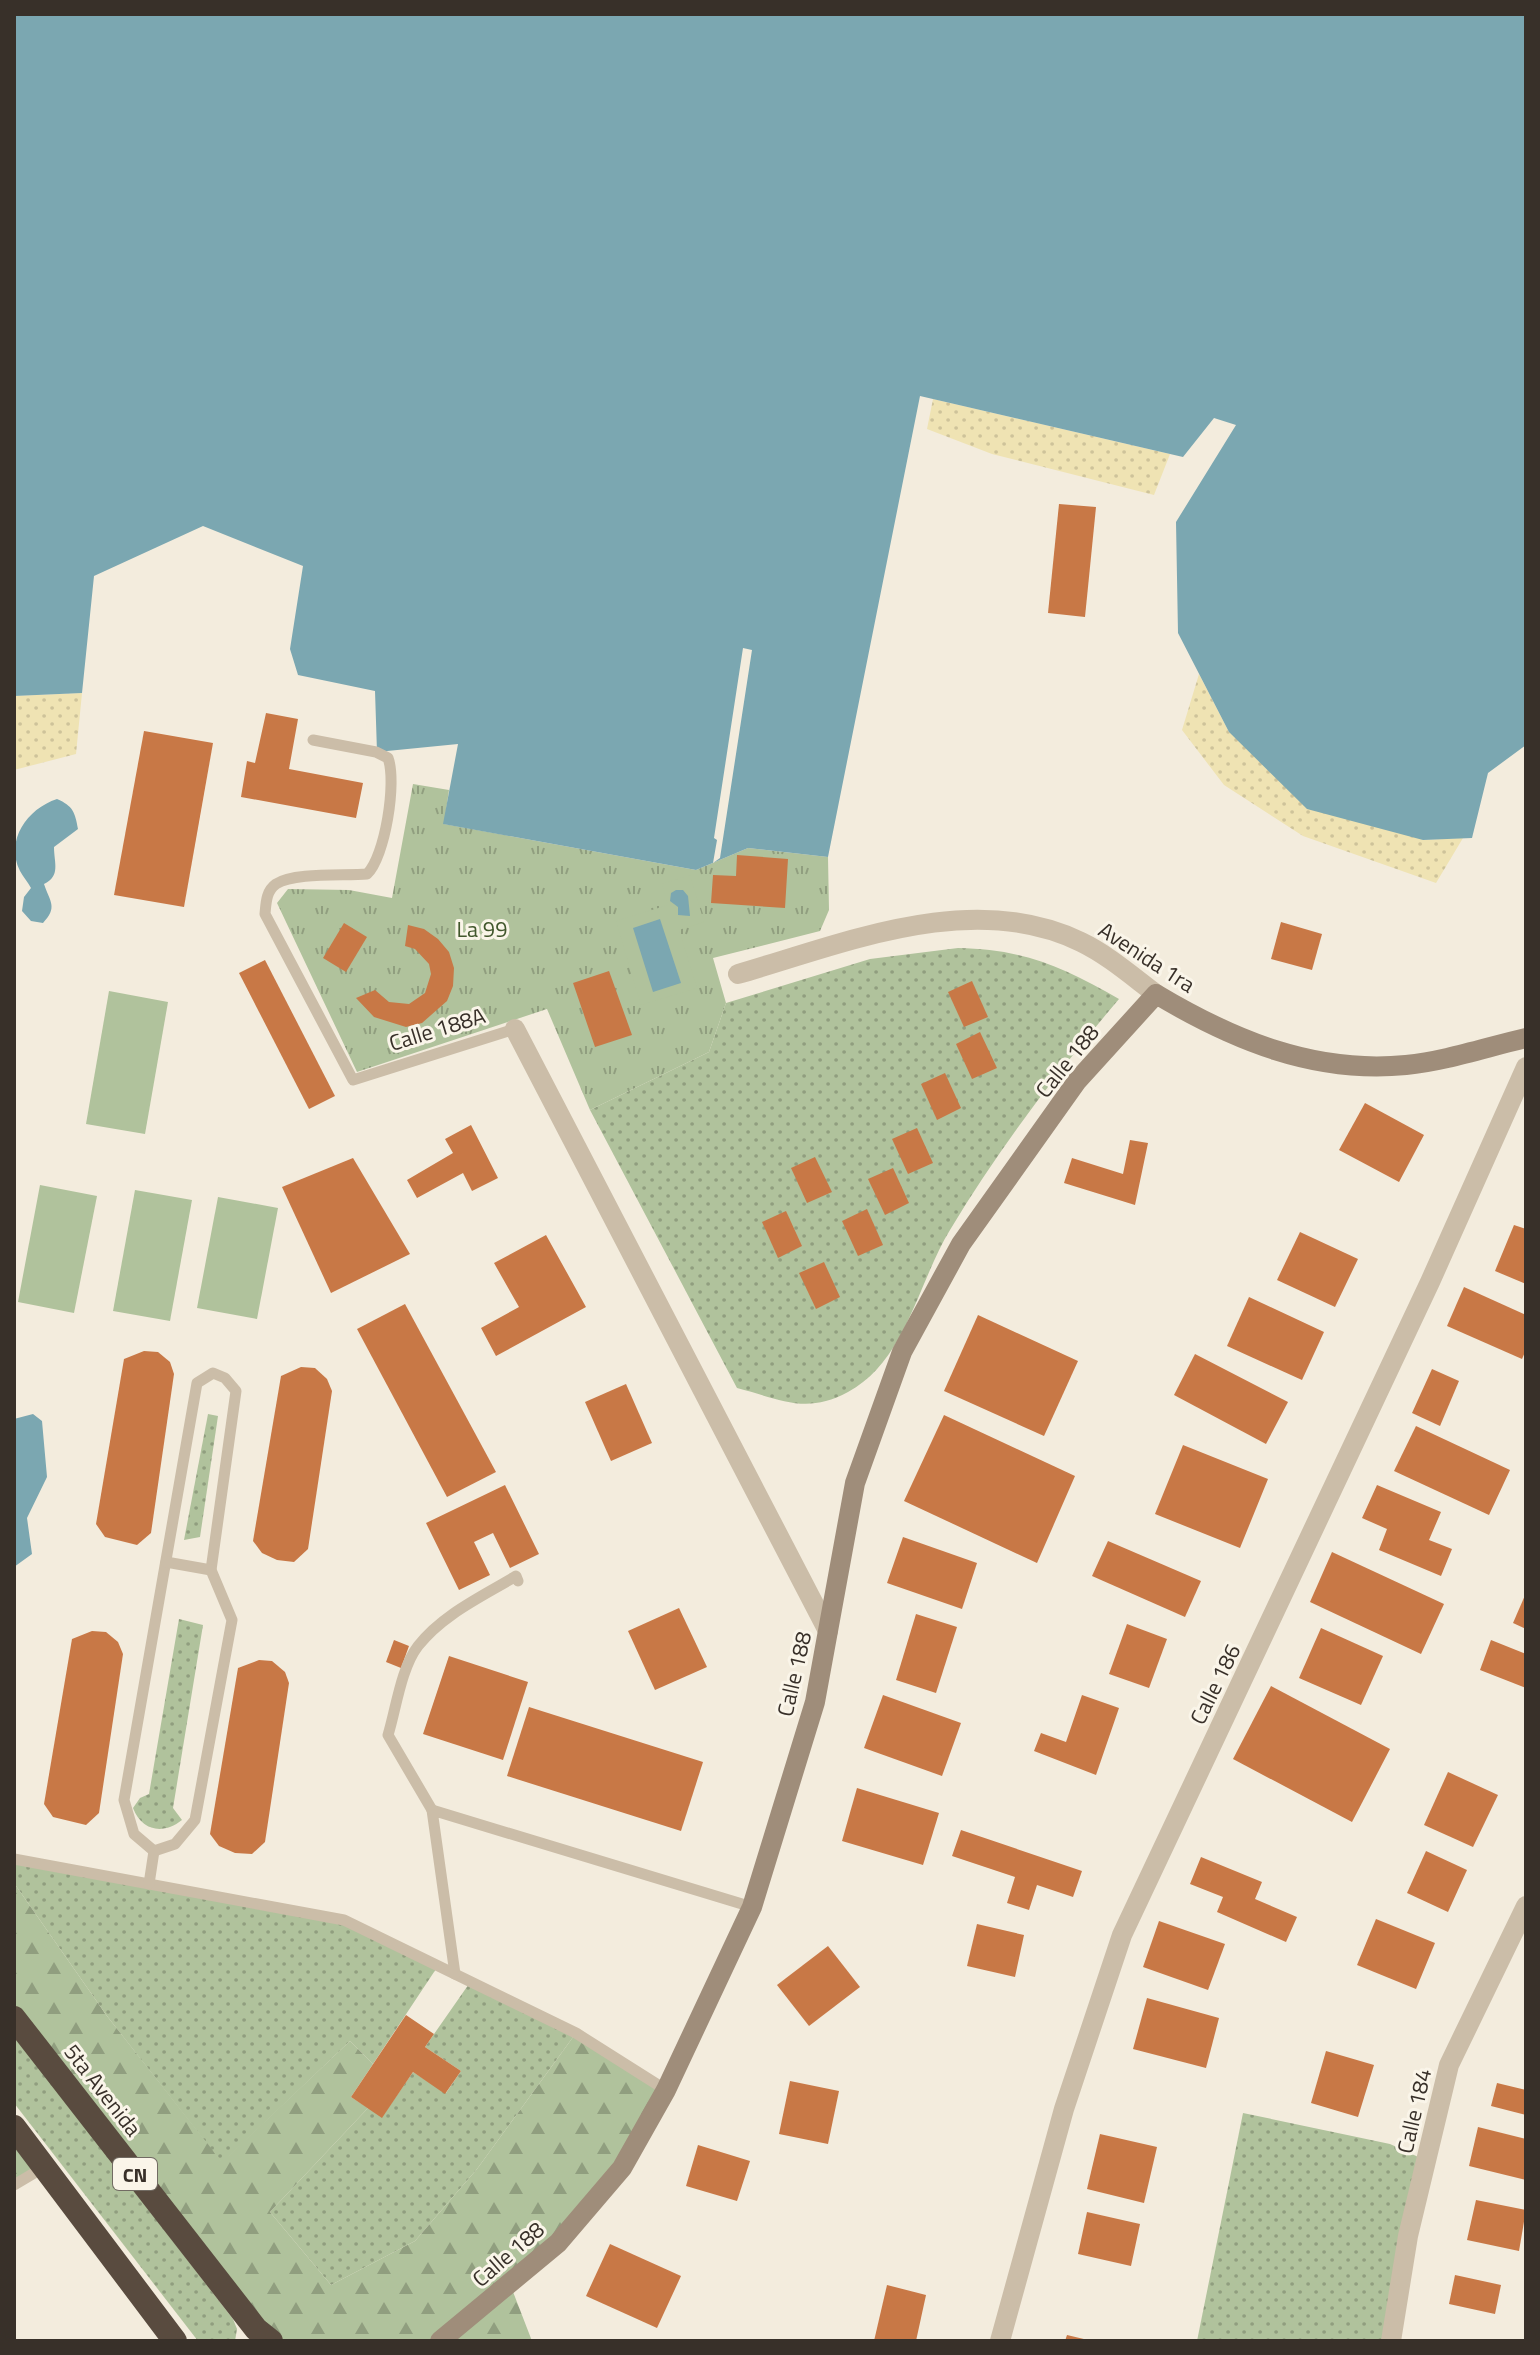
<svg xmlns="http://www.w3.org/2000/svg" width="1540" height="2355" font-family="'Titillium Web',sans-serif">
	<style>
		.grass { fill: url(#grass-dots) }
		.forest { fill: url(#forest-firs) }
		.sand { fill: url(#sand-dots) }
		.park { fill: url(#park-tufts) }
		.garden { fill: #b0c29c }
		.water { fill: #7ba7b1 }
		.pier { fill: #f3ecdd }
		.building { fill: #c87846 }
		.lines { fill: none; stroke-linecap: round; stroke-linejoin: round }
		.lane { stroke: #cbbda8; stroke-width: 11 }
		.street { stroke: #cbbda8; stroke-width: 20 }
		.secondary { stroke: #9f8d7a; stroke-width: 20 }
		.highway { stroke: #594b3f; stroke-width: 24 }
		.labels { text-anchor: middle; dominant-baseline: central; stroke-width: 6; stroke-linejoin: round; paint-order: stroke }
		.shield { fill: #faf5e9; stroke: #726b63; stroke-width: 2 }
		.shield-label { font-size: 20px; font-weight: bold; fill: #383029 }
		.park-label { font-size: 22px; fill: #41572c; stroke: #faf5e9 }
		.street-label { font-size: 22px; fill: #383029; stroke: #faf5e9 }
	</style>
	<defs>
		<pattern id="grass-dots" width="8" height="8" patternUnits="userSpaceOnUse" patternTransform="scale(2)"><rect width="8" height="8" fill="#b0c29c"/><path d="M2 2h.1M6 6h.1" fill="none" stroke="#909e7f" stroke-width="1.8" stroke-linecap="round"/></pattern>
		<pattern id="forest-firs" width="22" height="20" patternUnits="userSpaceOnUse" patternTransform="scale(2)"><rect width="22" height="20" fill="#b0c29c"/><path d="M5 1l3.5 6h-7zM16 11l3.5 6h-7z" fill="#909e7f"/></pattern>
		<pattern id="sand-dots" width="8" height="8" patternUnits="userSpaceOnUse" patternTransform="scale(2)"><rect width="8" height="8" fill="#efe3b3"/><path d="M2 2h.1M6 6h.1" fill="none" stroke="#cec39a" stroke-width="1.8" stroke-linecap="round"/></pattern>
		<pattern id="park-tufts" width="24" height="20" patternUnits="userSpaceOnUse" patternTransform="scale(2)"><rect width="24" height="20" fill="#b0c29c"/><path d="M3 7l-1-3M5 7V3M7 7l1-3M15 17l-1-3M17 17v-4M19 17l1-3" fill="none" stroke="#909e7f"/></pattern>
	</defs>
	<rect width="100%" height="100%" fill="#f3ecdd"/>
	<g class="grass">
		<path d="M958 948C1023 949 1064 967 1119 999 1058 1071 999 1148 950 1230 918 1282 906 1361 848 1392 806 1415 780 1399 737 1388L590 1110 709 1052 726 1003 870 959Z"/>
		<path d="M208 1414 218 1416 200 1537 184 1540Z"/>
		<path d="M179 1619 203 1625 173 1808 182 1820C163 1835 142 1831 133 1808L140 1798 149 1794Z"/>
		<path d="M14 1859 344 1920 438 1966 373 2064 350 2041 222 2163 107 2016 14 1883Z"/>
		<path d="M471 1981 576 2033 477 2169 415 2241 331 2285 270 2212 368 2108 382 2117 413 2072 446 2093 461 2071 425 2047Z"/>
		<path d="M14 2035 233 2319 237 2329 235 2341H198L14 2103Z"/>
		<path d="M1243 2113 1390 2144 1427 2161 1391 2341H1197Z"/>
	</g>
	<g class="forest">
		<path d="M14 1883 107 2016 222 2162 350 2041 373 2064 351 2097 368 2108 270 2212 331 2285 415 2241 477 2169 576 2033 666 2090 622 2168 510 2284 532 2341H271L14 2018Z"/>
		<path d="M14 2127 46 2166 14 2185Z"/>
	</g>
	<g class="sand">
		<path d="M933 399 1170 454 1154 495 992 454 927 429Z"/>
		<path d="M1199 674 1229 732 1423 840 1463 838 1436 883 1303 836 1224 785 1182 730Z"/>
		<path d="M82 693 76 754 14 770V696Z"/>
	</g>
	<path class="park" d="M413 784 449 790 444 824 696 870 748 848 828 857 829 910 820 931 713 958 726 1003 709 1052 590 1110 547 1009 357 1072 277 903 288 889 349 890 392 898Z"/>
	<g class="garden">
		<path d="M690 875 704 922 679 930 697 988 641 1005 616 921 668 905 662 884Z"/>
		<path d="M109 991 168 1002 145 1134 86 1124Z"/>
		<path d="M40 1185 97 1196 74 1313 18 1302Z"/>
		<path d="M135 1190 192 1200 170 1321 113 1311Z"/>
		<path d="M218 1197 278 1208 257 1319 197 1308Z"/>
	</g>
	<g class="water">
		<path d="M14 14H1526V745L1488 773 1472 838 1423 840 1307 809 1229 732 1178 633 1176 522 1236 425 1214 418 1183 457 920 396 828 857 748 848 696 870 443 824 458 744 377 752 375 691 298 675 290 649 303 566 203 526 94 576 82 693 14 696Z"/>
		<path d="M57 799C73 806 75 812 78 829L54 847C54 863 61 876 44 884 50 902 58 907 43 923L31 921 22 911 24 897 31 888C28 882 23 877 20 871 5 840 27 809 57 799Z"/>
		<path d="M676 890H683L688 896 690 916 678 915V907L670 901 671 893Z"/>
		<path d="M660 919 681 983 653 992 633 928Z"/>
		<path d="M33 1414 42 1421 47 1477 27 1518 32 1554 14 1567V1419Z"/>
	</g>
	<path class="pier" d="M743 648 752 650 720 858 713 863 717 840 714 838Z"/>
	<g class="building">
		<path d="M1059 504 1096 507 1085 617 1048 613Z"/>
		<path d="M266 713 298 719 289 769 363 783 356 818 241 797 247 761 255 763Z"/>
		<path d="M144 731 213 743 184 907 114 895Z"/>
		<path d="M737 855 788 859 785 908 711 903 713 875 736 876Z"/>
		<path d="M1281 922 1322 934 1312 970 1271 959Z"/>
		<path d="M344 923 367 937 346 972 323 958Z"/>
		<path d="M408 925 424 929 438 939 449 952 454 968 453 986 447 1001 422 1023 406 1027 374 1017 356 998 375 990 389 1002 409 1004 425 993 431 974 429 964 415 949 405 946Z"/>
		<path d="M265 960 335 1096 309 1109 239 973Z"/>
		<path d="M609 971 632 1035 595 1047 573 983Z"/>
		<path d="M972 981 988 1017 964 1027 948 992Z"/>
		<path d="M980 1032 997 1068 972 1079 956 1044Z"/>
		<path d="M945 1073 961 1108 937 1120 921 1084Z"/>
		<path d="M1365 1103 1424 1135 1399 1182 1339 1150Z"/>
		<path d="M471 1125 498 1178 472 1191 463 1173 417 1198 407 1180 453 1153 445 1139Z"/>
		<path d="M917 1128 933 1163 908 1174 892 1139Z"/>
		<path d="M1130 1140 1148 1143 1135 1205 1064 1183 1072 1158 1123 1174Z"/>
		<path d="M815 1157 832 1192 807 1203 791 1168Z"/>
		<path d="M353 1158 410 1254 331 1293 282 1187Z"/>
		<path d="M893 1168 909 1203 885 1215 868 1179Z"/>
		<path d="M867 1209 883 1245 858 1256 842 1221Z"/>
		<path d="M786 1211 802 1246 778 1258 762 1222Z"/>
		<path d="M1514 1225 1526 1229V1284L1495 1271Z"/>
		<path d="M1300 1232 1358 1259 1335 1307 1277 1280Z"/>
		<path d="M546 1235 586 1307 496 1356 481 1328 519 1307 494 1263Z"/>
		<path d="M824 1262 840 1297 816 1309 799 1273Z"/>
		<path d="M1464 1287 1526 1315V1350L1522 1359 1447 1326Z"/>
		<path d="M1249 1297 1324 1332 1302 1380 1227 1346Z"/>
		<path d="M405 1304 496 1472 447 1497 357 1329Z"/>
		<path d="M978 1315 1078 1361 1044 1436 944 1391Z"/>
		<path d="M144 1351 158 1352 170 1362 174 1374 151 1533 137 1545 105 1537 96 1524 124 1359Z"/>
		<path d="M1195 1354 1288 1402 1266 1444 1174 1395Z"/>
		<path d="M301 1367 315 1368 327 1379 332 1391 308 1549 294 1562 277 1560 262 1553 253 1541 281 1376Z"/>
		<path d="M1432 1369 1459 1381 1440 1426 1412 1413Z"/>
		<path d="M626 1384 652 1443 611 1461 585 1402Z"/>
		<path d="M944 1415 1075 1476 1037 1563 904 1501Z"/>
		<path d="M1416 1426 1510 1470 1489 1515 1394 1471Z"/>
		<path d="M1183 1445 1268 1479 1240 1548 1155 1514Z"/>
		<path d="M505 1485 539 1554 510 1568 493 1533 474 1542 490 1575 459 1590 426 1523Z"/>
		<path d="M1377 1485 1441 1512 1429 1540 1452 1549 1441 1576 1379 1550 1387 1529 1362 1518Z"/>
		<path d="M903 1537 977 1563 962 1609 887 1583Z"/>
		<path d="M1108 1541 1201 1581 1185 1617 1092 1576Z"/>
		<path d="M1332 1552 1444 1604 1421 1654 1310 1602Z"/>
		<path d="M1526 1593V1629L1513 1623Z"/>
		<path d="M679 1608 707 1667 655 1690 628 1631Z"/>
		<path d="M916 1614 957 1627 936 1693 896 1680Z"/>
		<path d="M1127 1624 1167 1639 1149 1688 1109 1674Z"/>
		<path d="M1321 1628 1383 1656 1361 1705 1299 1678Z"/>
		<path d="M92 1631 106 1632 118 1642 123 1654 99 1813 86 1825 53 1817 44 1804 72 1639Z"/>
		<path d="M394 1640 409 1646 401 1668 386 1662Z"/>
		<path d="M1491 1640 1526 1654V1688L1480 1670Z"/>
		<path d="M449 1656 528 1682 503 1760 423 1734Z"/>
		<path d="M259 1660 272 1661 285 1672 289 1683 265 1842 252 1854 235 1853 219 1846 210 1834 238 1668Z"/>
		<path d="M1271 1686 1390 1749 1352 1822 1233 1759Z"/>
		<path d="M883 1695 961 1723 942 1776 864 1748Z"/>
		<path d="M1082 1695 1119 1708 1096 1775 1034 1751 1041 1733 1066 1742Z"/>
		<path d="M529 1707 703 1762 681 1831 507 1776Z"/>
		<path d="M1448 1772 1498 1795 1473 1847 1424 1825Z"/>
		<path d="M857 1788 939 1813 923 1865 842 1841Z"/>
		<path d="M961 1830 1082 1871 1073 1897 1037 1885 1029 1910 1007 1903 1015 1877 952 1856Z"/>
		<path d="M1426 1851 1467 1870 1448 1912 1407 1893Z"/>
		<path d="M1201 1857 1262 1882 1255 1899 1297 1917 1286 1942 1217 1912 1223 1897 1190 1884Z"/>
		<path d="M1376 1919 1435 1943 1416 1989 1357 1965Z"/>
		<path d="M1159 1921 1225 1944 1208 1990 1143 1967Z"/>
		<path d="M977 1924 1024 1935 1015 1977 967 1966Z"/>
		<path d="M828 1946 860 1987 809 2026 777 1985Z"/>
		<path d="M1147 1998 1219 2018 1206 2068 1133 2049Z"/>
		<path d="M406 2015 434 2034 425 2047 461 2071 445 2094 413 2072 382 2118 351 2097Z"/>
		<path d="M1326 2051 1374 2065 1358 2117 1311 2103Z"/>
		<path d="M790 2081 839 2091 828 2144 779 2134Z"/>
		<path d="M1497 2083 1526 2090V2115L1491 2106Z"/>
		<path d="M1478 2127 1526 2139V2180L1469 2166Z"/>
		<path d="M1100 2134 1157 2147 1144 2203 1087 2189Z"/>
		<path d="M698 2145 750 2161 737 2201 686 2186Z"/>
		<path d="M1476 2200 1526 2210 1519 2251 1467 2240Z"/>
		<path d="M1087 2212 1140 2224 1131 2266 1078 2254Z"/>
		<path d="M610 2244 681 2276 657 2328 586 2296Z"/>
		<path d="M1455 2275 1501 2285 1495 2314 1449 2304Z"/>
		<path d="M887 2285 926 2295 916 2341H874Z"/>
		<path d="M1067 2335 1088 2340V2341H1065Z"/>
	</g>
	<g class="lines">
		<g class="lane">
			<path d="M313 740 376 752 388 758C397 782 385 857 367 874 344 876 294 872 276 884 266 891 266 903 265 914L353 1080 515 1029"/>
			<path d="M213 1373 225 1378 236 1391 211 1570 232 1620 195 1820 175 1844 154 1851 134 1834 124 1800 197 1383Z"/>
			<path d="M166 1562 211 1570"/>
			<path d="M432 1810 388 1735C396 1709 401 1668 418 1646 443 1614 483 1596 516 1576L518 1581"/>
			<path d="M14 1859 344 1920 576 2033 666 2090"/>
			<path d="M149 1884 154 1851"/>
			<path d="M455 1974 432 1810 752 1907"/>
			<path d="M14 2185 46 2166"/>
		</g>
		<g class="street">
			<path d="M738 974C845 943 973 889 1081 942 1108 955 1132 976 1156 994"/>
			<path d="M515 1029 828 1631"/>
			<path d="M1000 2341 1064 2109 1122 1935 1430 1282 1526 1067"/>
			<path d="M1391 2341 1408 2236 1449 2065 1526 1906"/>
		</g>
		<path class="secondary" d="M440 2341 558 2243 622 2168 666 2090 752 1907 815 1702 855 1483 902 1352 961 1244 1077 1081 1156 994C1233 1040 1314 1074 1406 1065 1446 1061 1487 1047 1526 1038"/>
		<g class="highway">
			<path d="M14 2018 256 2329 271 2341"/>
			<path d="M14 2127 175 2341"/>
		</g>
	</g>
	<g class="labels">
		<rect class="shield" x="113" y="2158" width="44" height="32" rx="6"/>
		<g class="shield-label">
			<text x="135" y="2174">CN</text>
		</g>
		<g class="park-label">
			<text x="482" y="929">La 99</text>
		</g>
		<g class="street-label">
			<text transform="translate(1147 957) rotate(33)">Avenida 1ra</text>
			<text transform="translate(437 1029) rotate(-17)">Calle 188A</text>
			<text transform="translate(1067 1061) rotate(-51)">Calle 188</text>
			<text transform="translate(794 1674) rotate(-77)">Calle 188</text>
			<text transform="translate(1215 1684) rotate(-64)">Calle 186</text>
			<text transform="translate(103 2090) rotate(52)">5ta Avenida</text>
			<text transform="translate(1414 2111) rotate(-77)">Calle 184</text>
			<text transform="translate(508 2254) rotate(-41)">Calle 188</text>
		</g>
	</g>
	<rect width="1540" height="2355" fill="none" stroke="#383029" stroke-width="32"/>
</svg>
